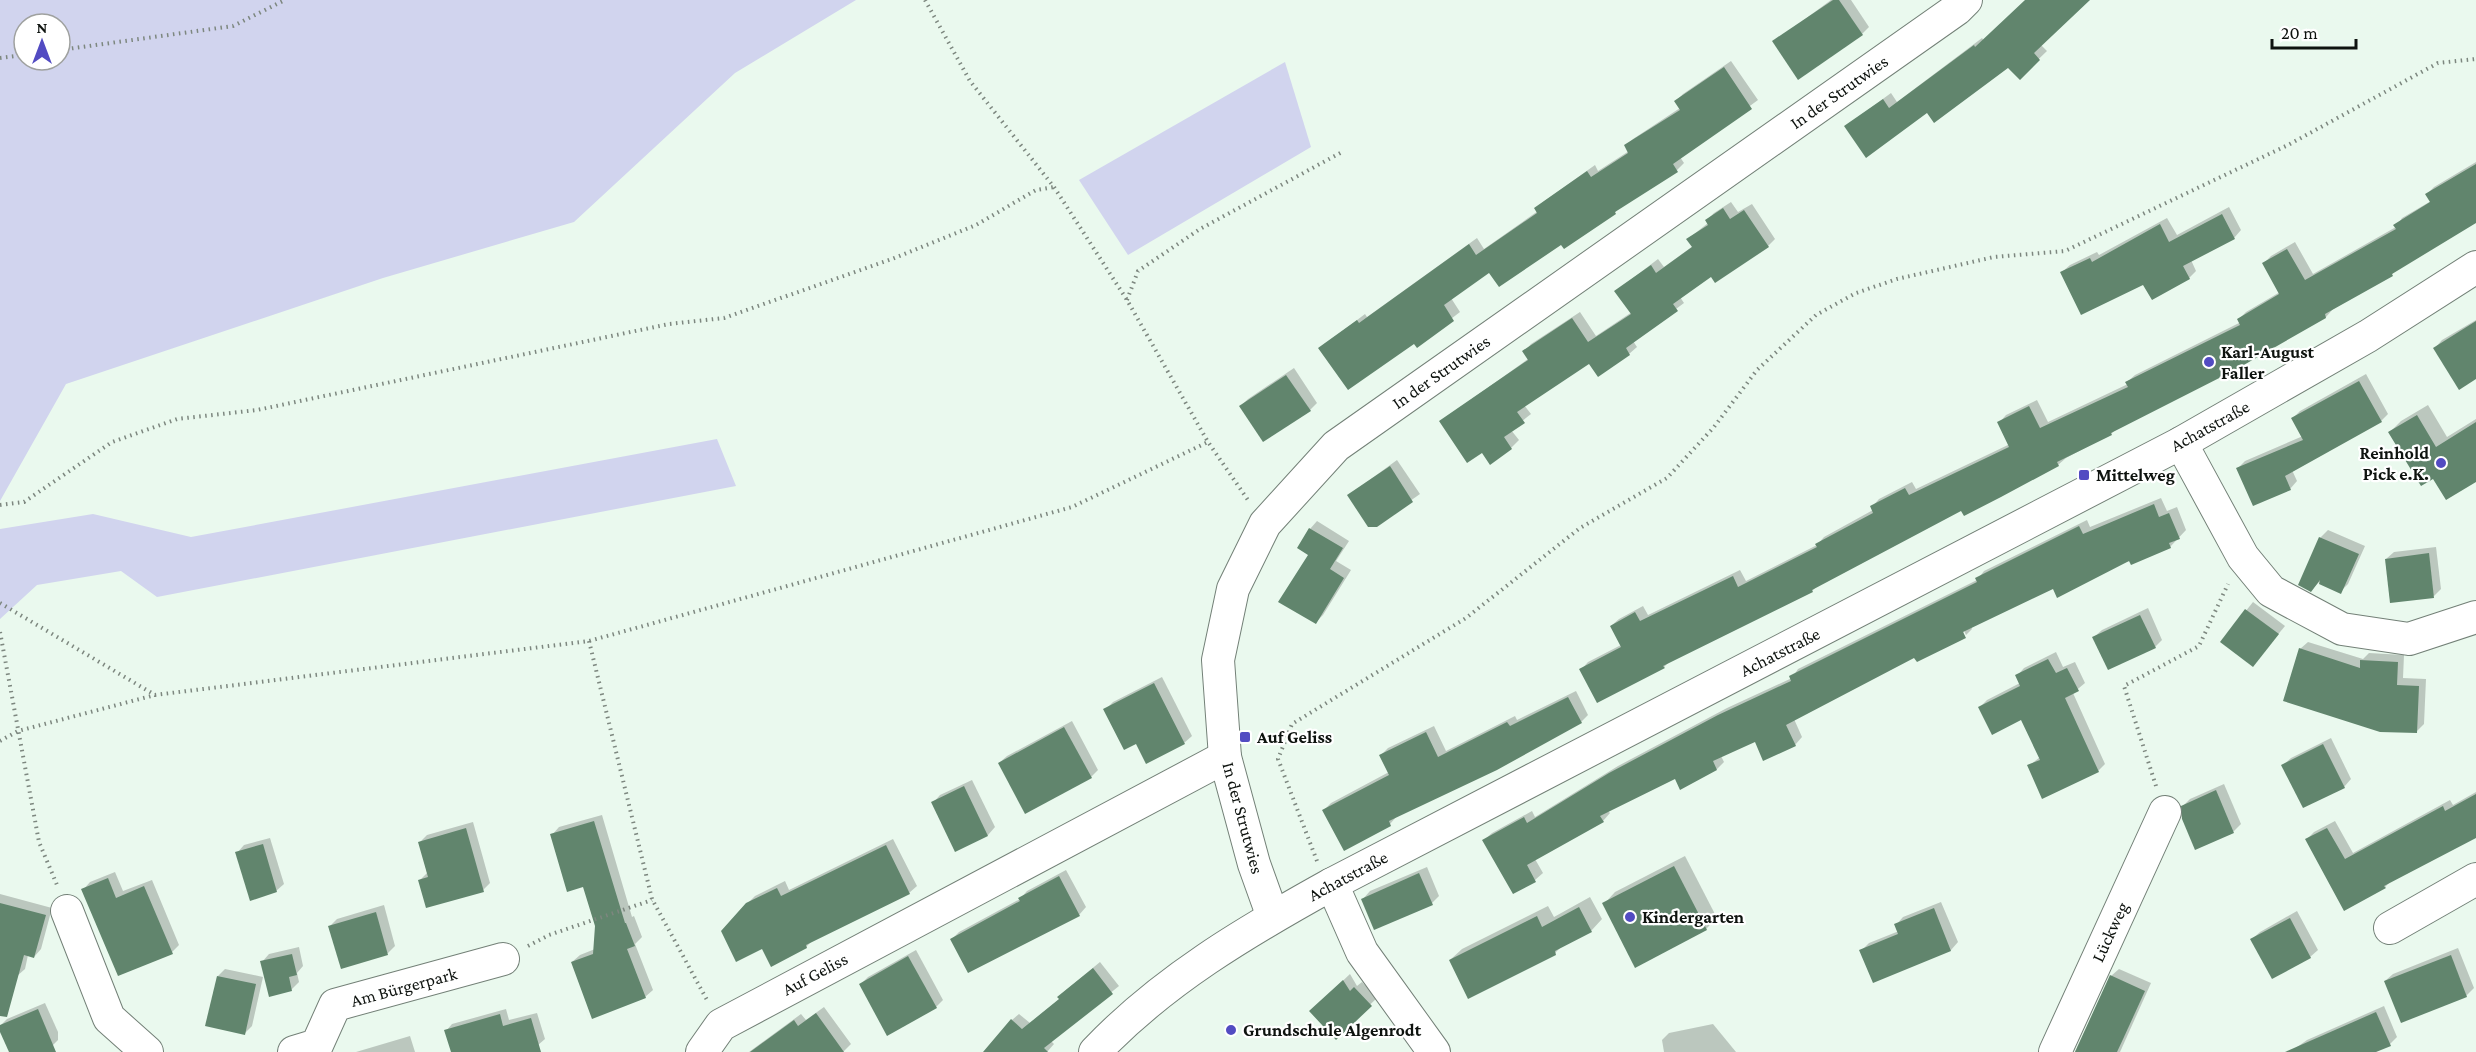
<svg xmlns="http://www.w3.org/2000/svg" width="2476" height="1052" font-family="'Crimson Pro',serif">
	<style>
		.green { fill: #d1d4ee; fill-rule: evenodd }
		.shadow { fill: #0003 }
		.building { fill: #61856d }
		.lines { fill: none; stroke-linecap: round; stroke-linejoin: round }
		.minor-casing { stroke: #738077; stroke-width: 34 }
		.path { stroke: #7d877f; stroke-width: 4; stroke-dasharray: 1.5 4.5; stroke-linecap: butt }
		.minor { stroke: #fff; stroke-width: 32 }
		.poi-dot { fill: #524bc2; stroke: #fff; stroke-width: 2 }
		.labels { text-anchor: middle; dominant-baseline: central; stroke-width: 4.5; stroke-linejoin: round; paint-order: stroke }
		.street-label { font-size: 18px; fill: #0e130f; stroke: #fff }
		.poi-label { font-size: 18px; font-weight: bold; fill: #0e130f; stroke: #fff; text-anchor: start }
	</style>
	<rect width="100%" height="100%" fill="#eaf9ee"/>
	<g class="green">
		<path d="M0 0H856L735 73 574 222 383 278 66 384 0 501ZM24 24H60V60H24Z"/>
		<path d="M1285 62 1311 147 1128 255 1079 180Z"/>
		<path d="M717 439 736 486 157 597 121 571 37 585 0 619V529L93 514 191 537Z"/>
	</g>
	<g class="shadow">
		<path d="M1831 0H1851L1869 27 1862 34 1774 42Z"/>
		<path d="M2027 0H2041V45L2047 51 2020 77 2008 66 1927 111 1846 126 1891 93 1897 102 1982 38 1984 41Z"/>
		<path d="M1731 61 1758 100 1680 157 1684 163 1677 170 1621 206 1615 212 1561 243 1489 270 1451 298 1460 312 1417 345 1414 342 1320 348 1365 314 1367 317 1477 238 1484 249 1538 211 1536 209 1543 202 1595 165 1598 171 1629 151 1625 146 1633 139 1680 108 1676 101 1683 94Z"/>
		<path d="M2476 162V219L2399 267 2392 274 2333 309 2326 317 2117 428 2111 434 2066 458 2058 465 1962 509 1817 586 1812 591 1671 660 1664 667 1581 670 1588 662 1621 645 1611 626 1619 619 1643 606 1648 615 1740 570 1746 581 1817 545 1824 537 1873 510 1872 507 1879 499 1912 482 1916 489 2010 444 1999 423 2006 415 2037 400 2048 422 2128 384 2127 382 2135 375 2241 322 2239 319 2246 312 2280 292 2264 263 2271 256 2295 242 2313 274 2396 227 2402 218 2431 201 2427 194 2434 187Z"/>
		<path d="M1731 202 1738 212 1752 204 1775 239 1768 246 1711 275 1680 297 1684 303 1633 341 1637 347 1629 354 1590 362 1524 405 1531 414 1511 430 1519 440 1511 448 1490 463 1482 451 1441 421 1528 359 1524 352 1531 344 1580 312 1596 336 1632 312 1616 291 1658 259 1664 267 1693 246 1688 239 1708 223 1707 220 1714 213Z"/>
		<path d="M2229 207 2241 230 2234 238 2191 260 2196 271 2189 278 2144 283 2062 272 2070 265 2097 252 2099 255 2167 218 2177 235Z"/>
		<path d="M2476 320V377L2435 348 2442 340Z"/>
		<path d="M1294 368 1317 403 1310 410 1241 406 1248 399Z"/>
		<path d="M2366 374 2388 414 2381 421 2292 470 2297 481 2290 489 2238 468 2245 461 2303 436 2293 418 2300 411Z"/>
		<path d="M2428 405 2447 437 2476 419V480L2434 477 2390 432 2401 421Z"/>
		<path d="M1397 460 1420 494 1376 525 1349 495Z"/>
		<path d="M2161 498 2167 511 2177 507 2186 530 2170 547 2054 587 1971 626 1972 629 1966 635 1961 624 1965 637 1915 656 1794 719 1802 737 1795 745 1755 740 1721 756 1724 762 1717 769 1675 777 1608 811 1610 813 1603 821 1535 859 1543 873 1535 880 1514 892 1484 840 1492 833 1532 811 1535 817 1618 766 1727 708 1792 678 1798 669 1977 580 1984 571 2087 520 2090 527Z"/>
		<path d="M1317 521 1349 541 1336 561 1351 570 1323 615 1315 623 1310 529Z"/>
		<path d="M2328 530 2365 546 2348 584 2340 592 2319 582 2311 590 2300 584 2320 538Z"/>
		<path d="M2436 547 2441 589 2434 596 2386 559 2394 552Z"/>
		<path d="M2253 602 2285 626 2253 665 2222 641Z"/>
		<path d="M2148 608 2162 640 2155 647 2094 637 2102 630Z"/>
		<path d="M2308 642 2363 659 2369 653 2404 655 2403 678 2426 679 2424 724 2416 732 2300 649Z"/>
		<path d="M2056 652 2063 667 2075 662 2085 683 2073 693 2105 764 2098 771 2029 766 2040 757 2022 718 1980 707 1987 700 2020 683 2017 676 2024 668Z"/>
		<path d="M1162 677 1192 736 1184 743 1137 742 1105 710 1113 702Z"/>
		<path d="M1576 691 1588 715 1581 722 1397 816 1390 824 1324 810 1331 803 1389 772 1381 755 1388 748 1434 726 1446 751 1515 716 1517 720Z"/>
		<path d="M1072 721 1098 770 1091 777 999 763 1007 756Z"/>
		<path d="M2331 738 2351 779 2344 787 2283 765 2291 758Z"/>
		<path d="M972 780 995 827 988 835 956 850 933 803 940 795Z"/>
		<path d="M2224 784 2241 824 2234 831 2196 848 2183 806 2190 799Z"/>
		<path d="M2476 792V837L2391 881 2385 887 2307 839 2314 832 2335 821 2353 853 2450 800 2453 805Z"/>
		<path d="M602 815 632 917 634 916 642 937 635 944 653 990 645 997 572 962 580 955 595 949 597 926 584 885 552 835 559 827Z"/>
		<path d="M473 822 490 883 483 890 420 880 427 873 420 842 427 835Z"/>
		<path d="M270 838 284 884 276 891 237 853 244 845Z"/>
		<path d="M893 839 917 886 909 893 814 939 806 947H762L747 904 755 896 785 881 789 890Z"/>
		<path d="M1685 856 1717 918 1706 929 1604 904 1615 892Z"/>
		<path d="M1427 867 1439 896 1432 903 1363 899 1370 891Z"/>
		<path d="M1066 870 1086 907 1079 915 952 939 959 932 1020 899 1027 891Z"/>
		<path d="M115 872 123 891 152 880 179 945 172 952 83 890 90 882Z"/>
		<path d="M0 894 52 908 41 949 34 957 28 955 25 969 17 976 0 972Z"/>
		<path d="M1590 897 1602 919 1591 931 1564 944 1555 953 1450 960 1462 949 1548 906 1554 917Z"/>
		<path d="M1941 902 1958 942 1951 950 1874 981 1861 951 1869 943 1899 931 1896 925 1903 917Z"/>
		<path d="M384 905 395 946 388 953 342 967 330 926 337 919Z"/>
		<path d="M2297 911 2318 950 2310 957 2252 939 2260 932Z"/>
		<path d="M299 947 303 966 297 973 299 982 291 990 262 962 269 954Z"/>
		<path d="M2458 948 2474 988 2466 996 2385 981 2393 974Z"/>
		<path d="M916 950 943 1000 936 1007 860 985 868 977Z"/>
		<path d="M1100 962 1119 986 1051 1041 1054 1044 1047 1052 1012 1020 1019 1014 1030 1023 1060 999 1059 997 1066 990Z"/>
		<path d="M225 969 263 977 252 1026 244 1034 218 976Z"/>
		<path d="M2119 969 2151 983 2120 1052H2075L2111 976Z"/>
		<path d="M1350 974 1357 986 1362 982 1377 998 1336 1037 1311 1011Z"/>
		<path d="M45 1003 58 1032V1040L50 1048 41 1052H10L0 1026 7 1019Z"/>
		<path d="M2384 1006 2397 1037 2390 1044 2372 1052H2290L2307 1040Z"/>
		<path d="M824 1007 851 1044 843 1052H749L801 1014 806 1020Z"/>
		<path d="M506 1009 509 1020 537 1013 545 1039 538 1045 516 1052H452L446 1031 452 1024Z"/>
		<path d="M1713 1024 1736 1052H1664L1662 1040 1669 1033Z"/>
		<path d="M410 1036 415 1052H356Z"/>
	</g>
	<g class="building">
		<path d="M1833 0H1839L1863 35 1798 80 1772 41Z"/>
		<path d="M2025 0H2090L2034 53 2040 60 2020 80 2008 68 1934 123 1927 113 1866 158 1844 126 1883 99 1889 108 1974 45 1975 47Z"/>
		<path d="M1724 67 1752 109 1673 164 1678 172 1615 212 1616 214 1564 249 1561 245 1499 287 1489 273 1444 305 1454 321 1417 348 1414 344 1348 390 1318 348 1357 320 1359 323 1469 244 1476 255 1537 213 1534 208 1587 171 1591 177 1628 153 1624 145 1680 110 1674 101Z"/>
		<path d="M2476 164V223L2392 274 2393 276 2325 314 2326 318 2235 370 2111 433 2112 435 2057 462 2059 466 2001 497 1964 516 1961 511 1812 590 1813 592 1663 666 1665 668 1597 703 1579 669 1621 647 1610 626 1635 612 1640 621 1733 576 1738 587 1817 547 1815 544 1873 513 1870 506 1905 488 1909 495 2009 447 1997 422 2029 406 2040 428 2128 387 2125 382 2240 325 2237 319 2279 294 2262 263 2287 249 2305 280 2396 229 2393 225 2430 202 2425 194Z"/>
		<path d="M1723 208 1730 219 1744 210 1769 247 1715 283 1711 277 1673 304 1678 311 1626 348 1630 355 1598 377 1589 364 1517 412 1525 423 1504 437 1512 449 1490 465 1482 453 1467 463 1439 421 1528 360 1522 351 1572 318 1588 342 1631 314 1614 291 1651 265 1656 273 1692 247 1686 239 1708 225 1705 220Z"/>
		<path d="M2222 214 2235 239 2183 266 2190 279 2152 300 2143 285 2081 315 2060 272 2090 258 2092 262 2160 224 2169 242Z"/>
		<path d="M2476 321V379L2459 390 2433 348Z"/>
		<path d="M1286 375 1311 411 1263 442 1239 406Z"/>
		<path d="M2359 381 2382 422 2285 476 2291 490 2253 506 2236 468 2303 440 2291 418Z"/>
		<path d="M2417 415 2436 447 2476 422V482L2446 500 2433 479 2421 486 2388 432Z"/>
		<path d="M1390 466 1413 502 1377 527H1368L1347 495Z"/>
		<path d="M2154 504 2159 517 2169 513 2180 539 2169 543 2171 548 2131 565 2129 561 2057 598 2053 589 1963 632 1966 638 1917 662 1914 658 1786 725 1796 746 1763 761 1755 742 1713 761 1717 770 1680 790 1675 779 1600 816 1604 822 1527 865 1536 882 1513 894 1482 840 1524 817 1527 823 1609 773 1718 715 1791 681 1789 676 1977 582 1975 578 2079 526 2083 534Z"/>
		<path d="M1309 528 1343 548 1330 569 1344 578 1316 624 1278 602 1308 555 1297 548Z"/>
		<path d="M2319 537 2359 554 2341 594 2319 584 2320 580 2311 592 2298 585Z"/>
		<path d="M2429 553 2434 598 2390 603 2385 559Z"/>
		<path d="M2245 609 2279 634 2253 667 2220 642Z"/>
		<path d="M2140 615 2156 648 2108 670 2092 637Z"/>
		<path d="M2299 648 2360 668V660L2398 662 2397 685 2419 686 2417 733 2380 732 2283 701Z"/>
		<path d="M2048 659 2056 673 2067 668 2079 691 2065 698 2099 772 2042 799 2027 765 2040 760 2021 720 1992 735 1978 707 2020 686 2015 675Z"/>
		<path d="M1154 683 1185 744 1146 764 1136 744 1124 750 1103 709Z"/>
		<path d="M1568 697 1582 723 1497 770 1389 821 1391 826 1344 851 1322 810 1389 775 1379 755 1426 732 1438 757 1507 722 1510 726Z"/>
		<path d="M1064 727 1092 778 1025 814 998 763Z"/>
		<path d="M2323 744 2345 788 2303 808 2281 765Z"/>
		<path d="M964 786 988 836 955 852 931 802Z"/>
		<path d="M2216 790 2234 833 2195 850 2182 819 2181 806Z"/>
		<path d="M2476 794V838L2384 886 2386 888 2344 911 2305 839 2327 828 2345 859 2443 806 2445 811Z"/>
		<path d="M594 821 625 923H626L635 946 627 949 646 998 592 1019 571 962 593 954 595 926 583 887 567 892 550 834Z"/>
		<path d="M466 828 484 892 426 908 418 880 428 877 418 842Z"/>
		<path d="M263 844 277 892 250 901 235 852Z"/>
		<path d="M886 845 910 894 806 945 807 948 771 967 762 949 736 962 721 931 746 903 777 888 781 896Z"/>
		<path d="M1674 866 1707 930 1635 968 1602 903Z"/>
		<path d="M1419 873 1433 905 1374 930 1361 899Z"/>
		<path d="M1059 876 1080 916 968 973 950 939 1020 901 1018 898Z"/>
		<path d="M108 878 116 898 144 886 173 954 118 976 81 889Z"/>
		<path d="M0 903 46 915 34 958 24 955 7 1017 0 1016Z"/>
		<path d="M1579 907 1592 932 1555 951 1556 955 1468 999 1449 960 1537 916 1542 927Z"/>
		<path d="M1934 908 1951 951 1873 983 1859 950 1898 934 1894 924Z"/>
		<path d="M376 912 388 955 341 969 328 926Z"/>
		<path d="M2290 918 2311 958 2272 979 2250 939Z"/>
		<path d="M292 954 297 975 289 977 292 991 269 997 260 961Z"/>
		<path d="M2451 955 2467 997 2401 1023 2384 981Z"/>
		<path d="M908 956 937 1008 887 1036 859 984Z"/>
		<path d="M1093 968 1113 994 1044 1048 1048 1052H983L1011 1019 1022 1029 1059 999 1057 997Z"/>
		<path d="M2110 975 2145 991 2124 1037 2117 1052H2075Z"/>
		<path d="M217 976 256 984 245 1035 205 1026Z"/>
		<path d="M1343 980 1350 991 1354 987 1372 1006 1336 1040 1309 1011Z"/>
		<path d="M38 1009 56 1052H9L0 1032V1025Z"/>
		<path d="M2376 1012 2391 1046 2376 1052H2285Z"/>
		<path d="M816 1013 844 1052H750L794 1020 798 1026Z"/>
		<path d="M500 1014 503 1026 531 1018 541 1052H451L444 1030Z"/>
	</g>
	<g class="lines">
		<g class="minor-casing">
			<g id="minor">
				<path d="M2181 443 2243 557 2271 591 2342 629 2409 639 2476 617"/>
				<path d="M1332 884 1362 952 1434 1052"/>
				<path d="M67 911 109 1018 147 1052"/>
				<path d="M1273 917 1254 864 1225 757 1218 660 1233 589 1265 524 1336 446 1957 9 1966 0"/>
				<path d="M2390 928 2476 879"/>
				<path d="M294 1052 317 1045 335 1005 503 959"/>
				<path d="M702 1052 721 1025 1225 757"/>
				<path d="M1095 1052C1162 981 1247 931 1332 884L2181 443 2368 336 2476 267"/>
				<path d="M2055 1052 2165 812"/>
			</g>
		</g>
		<g class="path">
			<path d="M925 0 970 81 1054 187 1127 300 1208 442 1248 500"/>
			<path d="M60 50 233 26 285 0"/>
			<path d="M0 58 24 55"/>
			<path d="M1127 300 1138 271 1200 229 1342 152"/>
			<path d="M0 505 24 502 112 442 177 419 257 410 669 324 724 318 892 259 976 225 1036 190 1054 187"/>
			<path d="M0 603 155 695 589 641 1072 507 1208 442"/>
			<path d="M0 632 39 842 57 885"/>
			<path d="M589 641 652 899 707 1000"/>
			<path d="M0 741 18 731 155 695"/>
			<path d="M2156 786 2124 686 2199 646 2228 584"/>
			<path d="M1317 861 1278 759 1292 724 1466 618 1580 528 1667 478 1714 427 1757 370 1816 315 1856 293 1897 279 1994 257 2065 251 2288 145 2438 63 2476 59"/>
			<path d="M528 946 549 935 652 900"/>
		</g>
		<use href="#minor" class="minor"/>
	</g>
	<g class="poi-dot">
		<circle cx="2209" cy="362" r="6"/>
		<circle cx="2441" cy="463" r="6"/>
		<rect x="2078" y="469" width="12" height="12" rx="3"/>
		<rect x="1239" y="731" width="12" height="12" rx="3"/>
		<circle cx="1630" cy="917" r="6"/>
		<circle cx="1231" cy="1030" r="6"/>
	</g>
	<g class="labels">
		<g class="street-label">
			<text transform="translate(1839 92) rotate(-35)">In der Strutwies</text>
			<text transform="translate(1441 372) rotate(-35)">In der Strutwies</text>
			<text transform="translate(2210 426) rotate(-29)">Achatstraße</text>
			<text transform="translate(1780 652) rotate(-27)">Achatstraße</text>
			<text transform="translate(1243 818) rotate(75)">In der Strutwies</text>
			<text transform="translate(1348 876) rotate(-28)">Achatstraße</text>
			<text transform="translate(2110 932) rotate(-65)">Lückweg</text>
			<text transform="translate(815 974) rotate(-28)">Auf Geliss</text>
			<text transform="translate(404 987) rotate(-15)">Am Bürgerpark</text>
		</g>
		<g class="poi-label">
			<text x="2221" y="352">Karl-August<tspan x="2221" dy="21">Faller</tspan></text>
			<text x="2429" y="453" text-anchor="end">Reinhold<tspan x="2429" dy="21">Pick e.K.</tspan></text>
			<text x="2096" y="475">Mittelweg</text>
			<text x="1257" y="737">Auf Geliss</text>
			<text x="1642" y="917">Kindergarten</text>
			<text x="1243" y="1030">Grundschule Algenrodt</text>
		</g>
	</g>
	<g transform="translate(42 42)"><circle r="28" fill="#ffffff" stroke="#9fa19f" stroke-width="1.5"/>
	<path d="M0-4.5L10 22L0 15L-10 22Z" fill="#524bc2"/>
	<text y="-9" font-size="16" font-weight="bold" text-anchor="middle" fill="#0e130f">N</text>
	</g>
	<path d="M2272 39v9h84v-9" fill="none" stroke="#0e130f" stroke-width="3"/>
	<text x="2281" y="39" font-size="18" fill="#0e130f" stroke="#ffffff" stroke-width="4.5" paint-order="stroke">20 m</text>
</svg>
